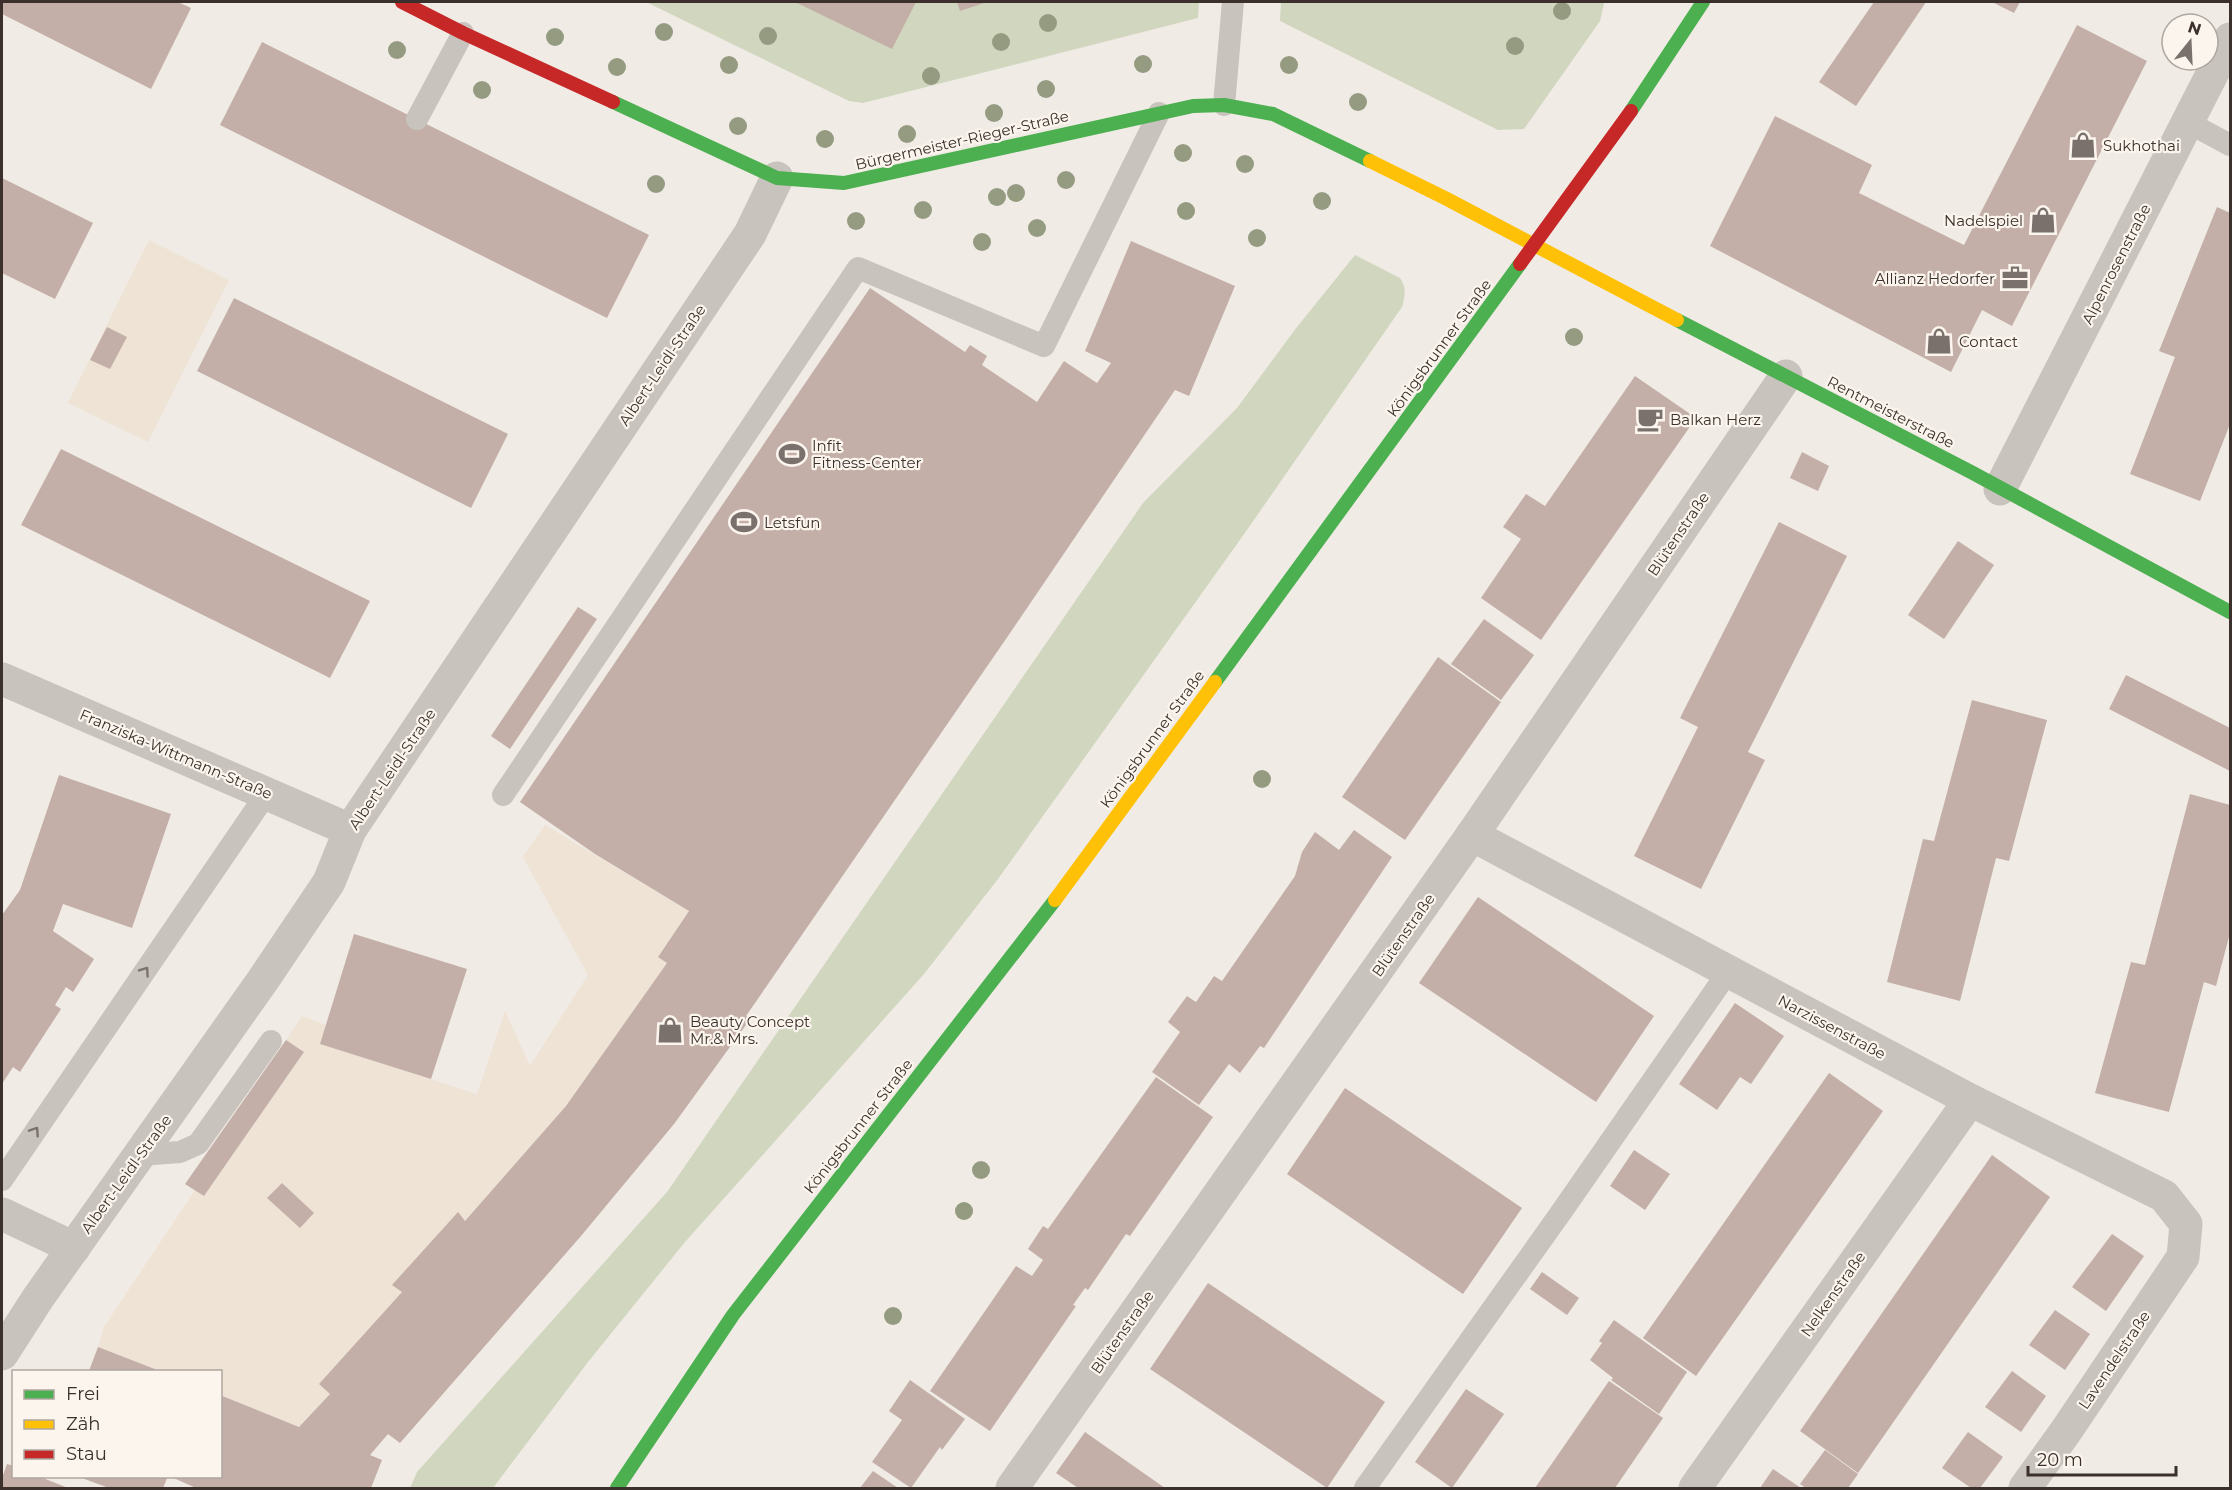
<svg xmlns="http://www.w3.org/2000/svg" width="2232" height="1490" font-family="Montserrat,sans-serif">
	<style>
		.green { fill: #d1d6bf }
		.plaza { fill: #eee3d5 }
		.building { fill: #c3afa7 }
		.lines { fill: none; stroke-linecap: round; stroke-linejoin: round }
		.lane { stroke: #c9c3be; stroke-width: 22 }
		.street { stroke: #c9c3be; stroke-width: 33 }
		.fast { stroke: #4caf50; stroke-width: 14 }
		.slow { stroke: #ffc107; stroke-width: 14 }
		.jam { stroke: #c62828; stroke-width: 14 }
		.tree { fill: #959b80 }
		.oneway { stroke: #7b726d }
		.labels { text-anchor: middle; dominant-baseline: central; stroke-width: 4.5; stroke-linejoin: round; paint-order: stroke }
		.street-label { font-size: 15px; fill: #3b302b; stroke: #fbf5ee }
		.poi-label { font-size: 15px; fill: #3b302b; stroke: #fbf5ee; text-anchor: start }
	</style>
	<rect width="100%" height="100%" fill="#f0ebe5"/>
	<g class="green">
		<path d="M646 2H1199L1198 18 863 103 849 101Z"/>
		<path d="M1281 2H1603L1604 4 1600 21 1524 129 1498 130 1280 21Z"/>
		<path d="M1355 255 1400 278C1407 288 1405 296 1402 307L1242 537 998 879 924 974 685 1242 588 1362 493 1488H410L417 1472 667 1192 1143 503 1237 408 1297 327Z"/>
	</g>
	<g class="plaza">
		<path d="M149 240 229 280 148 442 68 403Z"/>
		<path d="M545 825 689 911 658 956 667 963 566 1106 465 1221 457 1213 393 1285 402 1292 319 1384 330 1394 299 1427 221 1395 220 1372 161 1371 98 1347 104 1327 195 1190 204 1196 304 1052 286 1040 302 1016 326 1025 321 1044 477 1094 505 1011 530 1066 588 975 523 857Z"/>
	</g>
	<g class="building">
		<path d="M2 2H178L191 8 151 89 2 14Z"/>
		<path d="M795 2H916L892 49Z"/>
		<path d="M957 2H987L960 11Z"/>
		<path d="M1874 2H1926L1856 106 1819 82Z"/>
		<path d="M1992 2H2020L2014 13Z"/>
		<path d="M2077 25 2147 61 2012 326 1982 310 1951 372 1710 246 1775 116 1872 165 1859 193 1964 245Z"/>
		<path d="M262 42 649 235 607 318 220 125Z"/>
		<path d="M2 178 93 223 55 299 2 273Z"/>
		<path d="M2217 207 2230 213V424L2200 501 2130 474 2175 357 2159 351Z"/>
		<path d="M1131 241 1235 286 1189 396 1175 390 1008 636 746 1016 751 1018 674 1124 581 1236 400 1443 388 1434 370 1455 382 1460 371 1488H196L169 1476H220V1395L299 1427 330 1394 319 1384 402 1292 392 1285 458 1212 465 1221 566 1106 667 963 658 957 689 911 595 854 520 802 870 288 965 352 970 345 987 356 982 365 1037 402 1064 361 1097 383 1111 363 1085 351Z"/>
		<path d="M234 298 508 434 471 508 197 371Z"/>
		<path d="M107 327 127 337 110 369 90 360Z"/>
		<path d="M1635 376 1696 418 1541 640 1481 598 1521 539 1503 527 1526 494 1545 506Z"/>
		<path d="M61 449 370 601 330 678 21 525Z"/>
		<path d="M1802 452 1829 466 1818 491 1790 478Z"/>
		<path d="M1779 522 1847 556 1748 752 1765 760 1701 889 1634 856 1698 727 1680 718Z"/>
		<path d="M1958 541 1994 565 1944 639 1908 615Z"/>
		<path d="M578 607 597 619 510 749 491 736Z"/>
		<path d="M1484 619 1534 655 1501 700 1451 664Z"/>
		<path d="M1438 657 1501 702 1405 840 1342 797Z"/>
		<path d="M2126 675 2230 728V771L2109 709Z"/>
		<path d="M1972 700 2047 720 2009 861 1996 858 1960 1001 1887 982 1923 839 1934 841Z"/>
		<path d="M59 775 171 814 132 928 63 904 53 931 94 959 73 992 66 987 55 1005 61 1009 20 1072 13 1067 2 1084V915L20 890Z"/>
		<path d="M2190 794 2230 805V933L2216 986 2204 982 2169 1112 2095 1093 2131 962 2145 965Z"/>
		<path d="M1354 830 1392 857 1264 1048 1260 1046 1240 1073 1229 1064 1199 1105 1152 1072 1180 1032 1168 1022 1187 996 1196 1002 1214 976 1222 981 1295 876 1302 852 1315 832 1339 850Z"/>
		<path d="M1478 897 1654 1016 1596 1102 1419 983Z"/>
		<path d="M354 934 467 969 431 1079 320 1044Z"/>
		<path d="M1735 1003 1784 1036 1751 1084 1740 1077 1717 1110 1679 1084Z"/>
		<path d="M286 1040 304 1052 204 1196 185 1184Z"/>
		<path d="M1829 1073 1883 1111 1696 1376 1643 1338Z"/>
		<path d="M1156 1077 1213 1117 1130 1236 1126 1234 1088 1290 1085 1288 1073 1305 1076 1306 990 1431 930 1391 1016 1266 1032 1276 1043 1260 1028 1249 1043 1226 1048 1229Z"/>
		<path d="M1345 1088 1522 1208 1463 1294 1287 1174Z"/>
		<path d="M1634 1150 1670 1174 1645 1210 1610 1186Z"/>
		<path d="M1992 1155 2050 1197 1858 1473 1800 1431Z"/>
		<path d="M282 1183 314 1213 300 1228 267 1198Z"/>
		<path d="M2112 1234 2144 1256 2106 1311 2072 1287Z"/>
		<path d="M1542 1272 1579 1298 1567 1315 1530 1289Z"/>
		<path d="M1208 1283 1385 1402 1327 1488 1150 1369Z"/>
		<path d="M2055 1310 2090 1334 2065 1370 2029 1345Z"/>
		<path d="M1614 1320 1687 1372 1659 1414 1611 1380 1613 1378 1590 1360 1602 1343 1599 1341Z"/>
		<path d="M98 1347 160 1371H89Z"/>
		<path d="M2012 1371 2046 1396 2021 1432 1985 1407Z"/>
		<path d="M910 1380 965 1419 942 1450 940 1447 911 1488 872 1462 902 1420 889 1411Z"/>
		<path d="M1609 1381 1663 1418 1615 1488H1535Z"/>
		<path d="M1466 1389 1504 1414 1452 1488 1415 1462Z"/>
		<path d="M1085 1432 1102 1444 1165 1488H1078L1056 1473Z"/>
		<path d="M1968 1432 2003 1457 1980 1488H1971L1942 1468Z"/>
		<path d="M1825 1450 1858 1474 1848 1488H1806L1800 1484Z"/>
		<path d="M7 1464 14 1466V1476H38L68 1488H2V1478Z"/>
		<path d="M1773 1469 1801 1488H1760Z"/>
		<path d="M873 1471 898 1488H860Z"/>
		<path d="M168 1476 163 1488H109L79 1477Z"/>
	</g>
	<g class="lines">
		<g class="lane">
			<path d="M1224 105 1233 2"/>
			<path d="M417 119 463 33"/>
			<path d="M2189 123 2230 145"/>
			<path d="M503 795 858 268 1044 346 1159 113"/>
			<path d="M140 1155 180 1152 198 1144 271 1041"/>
			<path d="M2 1180 267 793"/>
			<path d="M1365 1488 1562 1211 1728 972"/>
		</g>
		<g class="street">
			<path d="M2000 489 2230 39"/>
			<path d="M2 679 350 830"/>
			<path d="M1472 835 1970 1100 2164 1196 2186 1224 2183 1257 2066 1431 2025 1488"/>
			<path d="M2 1214 74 1248"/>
			<path d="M2 1354 38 1298 263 980 329 882 350 830 750 234 777 178"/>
			<path d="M1012 1488 1472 835 1786 376"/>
			<path d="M1695 1488 1970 1100"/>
		</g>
		<g class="fast">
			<path d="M613 102 777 178 844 183 1193 106 1224 105 1273 114 1370 161"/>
			<path d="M1631 111 1703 2"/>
			<path d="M1677 320 1971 472 2230 612"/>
			<path d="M1215 682 1520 264"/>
			<path d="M617 1488 733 1315 1055 900"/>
		</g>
		<g class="slow">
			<path d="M1370 161 1445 198 1677 320"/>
			<path d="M1055 900 1215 682"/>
		</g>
		<g class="jam">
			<path d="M402 2 463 33 613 102"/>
			<path d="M1520 264 1631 111"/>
		</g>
	</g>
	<g class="tree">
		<circle cx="1562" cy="11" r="9"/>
		<circle cx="1048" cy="23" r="9"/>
		<circle cx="664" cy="32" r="9"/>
		<circle cx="768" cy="36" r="9"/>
		<circle cx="555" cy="37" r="9"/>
		<circle cx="1001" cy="42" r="9"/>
		<circle cx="1515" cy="46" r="9"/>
		<circle cx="397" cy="50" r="9"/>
		<circle cx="1143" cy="64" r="9"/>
		<circle cx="729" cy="65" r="9"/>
		<circle cx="1289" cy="65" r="9"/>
		<circle cx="617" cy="67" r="9"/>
		<circle cx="931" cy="76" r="9"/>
		<circle cx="1046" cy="89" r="9"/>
		<circle cx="482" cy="90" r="9"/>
		<circle cx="1358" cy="102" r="9"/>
		<circle cx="994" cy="113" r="9"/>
		<circle cx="738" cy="126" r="9"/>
		<circle cx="907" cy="134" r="9"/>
		<circle cx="825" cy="139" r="9"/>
		<circle cx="1183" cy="153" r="9"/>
		<circle cx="1245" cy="164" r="9"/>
		<circle cx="1066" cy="180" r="9"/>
		<circle cx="656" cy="184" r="9"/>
		<circle cx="1016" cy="193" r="9"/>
		<circle cx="997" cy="197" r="9"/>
		<circle cx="1322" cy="201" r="9"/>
		<circle cx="923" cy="210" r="9"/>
		<circle cx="1186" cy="211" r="9"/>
		<circle cx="856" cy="221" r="9"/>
		<circle cx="1037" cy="228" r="9"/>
		<circle cx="1257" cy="238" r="9"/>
		<circle cx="982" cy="242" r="9"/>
		<circle cx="1574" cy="337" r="9"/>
		<circle cx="1262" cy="779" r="9"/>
		<circle cx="981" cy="1170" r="9"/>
		<circle cx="964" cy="1211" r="9"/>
		<circle cx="893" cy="1316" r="9"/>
	</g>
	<defs><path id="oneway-chevron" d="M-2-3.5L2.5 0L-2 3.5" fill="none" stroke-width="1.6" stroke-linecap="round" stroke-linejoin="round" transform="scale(1.5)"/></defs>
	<g class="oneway">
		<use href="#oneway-chevron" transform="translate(145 971) rotate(-55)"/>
		<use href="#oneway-chevron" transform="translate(35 1131) rotate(-56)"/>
	</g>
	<defs>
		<g id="shop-bare" transform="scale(2.07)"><path d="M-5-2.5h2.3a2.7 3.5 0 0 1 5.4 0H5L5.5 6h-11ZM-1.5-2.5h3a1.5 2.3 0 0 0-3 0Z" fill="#7a716c" stroke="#fbf5ee" stroke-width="2.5" paint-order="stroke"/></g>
		<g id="office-bare" transform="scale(2.07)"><path d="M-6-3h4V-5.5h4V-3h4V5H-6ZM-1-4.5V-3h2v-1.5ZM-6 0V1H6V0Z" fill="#7a716c" stroke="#fbf5ee" stroke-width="2.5" paint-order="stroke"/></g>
		<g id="cafe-bare" transform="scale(2.07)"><path d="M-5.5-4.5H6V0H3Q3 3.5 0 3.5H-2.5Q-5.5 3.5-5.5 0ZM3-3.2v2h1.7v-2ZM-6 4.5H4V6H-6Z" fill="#7a716c" stroke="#fbf5ee" stroke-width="2.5" paint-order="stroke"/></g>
		<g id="stadium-bare" transform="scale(2.07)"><path d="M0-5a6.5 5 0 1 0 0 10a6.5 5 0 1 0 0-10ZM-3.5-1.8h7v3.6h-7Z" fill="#7a716c" stroke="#fbf5ee" stroke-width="2.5" paint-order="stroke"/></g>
	</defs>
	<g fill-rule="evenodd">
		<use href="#shop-bare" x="2083" y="145"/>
		<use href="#shop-bare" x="2043" y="220"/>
		<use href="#office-bare" x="2015" y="278"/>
		<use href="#shop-bare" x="1939" y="341"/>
		<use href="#cafe-bare" x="1650" y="419"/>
		<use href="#stadium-bare" x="792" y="454"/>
		<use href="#stadium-bare" x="744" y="522"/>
		<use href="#shop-bare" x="670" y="1030"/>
	</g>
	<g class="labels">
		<g class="street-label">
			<text transform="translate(962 140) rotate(-13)">Bürgermeister-Rieger-Straße</text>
			<text transform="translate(2116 264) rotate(-63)">Alpenrosenstraße</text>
			<text transform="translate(1439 348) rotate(-54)">Königsbrunner Straße</text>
			<text transform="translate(662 365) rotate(-56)">Albert-Leidl-Straße</text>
			<text transform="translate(1891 412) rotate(27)">Rentmeisterstraße</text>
			<text transform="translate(1678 534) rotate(-56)">Blütenstraße</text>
			<text transform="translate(1152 739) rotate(-54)">Königsbrunner Straße</text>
			<text transform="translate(176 754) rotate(23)">Franziska-Wittmann-Straße</text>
			<text transform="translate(392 769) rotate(-56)">Albert-Leidl-Straße</text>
			<text transform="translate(1403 935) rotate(-55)">Blütenstraße</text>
			<text transform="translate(1832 1027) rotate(28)">Narzissenstraße</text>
			<text transform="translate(858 1126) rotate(-52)">Königsbrunner Straße</text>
			<text transform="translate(126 1174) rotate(-54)">Albert-Leidl-Straße</text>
			<text transform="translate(1833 1294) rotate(-55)">Nelkenstraße</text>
			<text transform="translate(1122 1332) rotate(-55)">Blütenstraße</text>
			<text transform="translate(2114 1360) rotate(-56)">Lavendelstraße</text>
		</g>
		<g class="poi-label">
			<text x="2103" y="145">Sukhothai</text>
			<text x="2023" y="220" text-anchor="end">Nadelspiel</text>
			<text x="1995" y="278" text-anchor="end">Allianz Hedorfer</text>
			<text x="1959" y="341">Contact</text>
			<text x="1670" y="419">Balkan Herz</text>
			<text x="812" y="445">Infit<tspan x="812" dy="17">Fitness-Center</tspan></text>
			<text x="764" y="522">Letsfun</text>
			<text x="690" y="1021">Beauty Concept<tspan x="690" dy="17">Mr.&amp; Mrs.</tspan></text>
		</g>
	</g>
	<rect width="2232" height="1490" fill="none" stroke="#3b302b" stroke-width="6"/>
	<rect x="12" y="1370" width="210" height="108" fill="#fbf5ee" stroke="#aea6a0" stroke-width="1.5"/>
	<rect x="24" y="1390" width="30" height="9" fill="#4caf50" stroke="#aea6a0" stroke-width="1.5"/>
	<text x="66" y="1400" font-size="18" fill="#3b302b">Frei</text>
	<rect x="24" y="1420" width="30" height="9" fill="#ffc107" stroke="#aea6a0" stroke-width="1.5"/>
	<text x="66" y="1430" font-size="18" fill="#3b302b">Zäh</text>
	<rect x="24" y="1450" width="30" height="9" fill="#c62828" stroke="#aea6a0" stroke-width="1.5"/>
	<text x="66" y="1460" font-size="18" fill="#3b302b">Stau</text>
	<g transform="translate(2190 42) rotate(18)"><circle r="28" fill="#fbf5ee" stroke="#aea6a0" stroke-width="1.5"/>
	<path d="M0-4.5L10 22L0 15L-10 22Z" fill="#7a716c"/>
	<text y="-9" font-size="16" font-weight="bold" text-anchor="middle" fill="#3b302b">N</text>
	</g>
	<path d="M2028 1466v9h148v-9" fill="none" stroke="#3b302b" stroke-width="3"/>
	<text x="2037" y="1466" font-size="18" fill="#3b302b" stroke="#fbf5ee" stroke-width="4.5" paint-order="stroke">20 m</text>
</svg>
